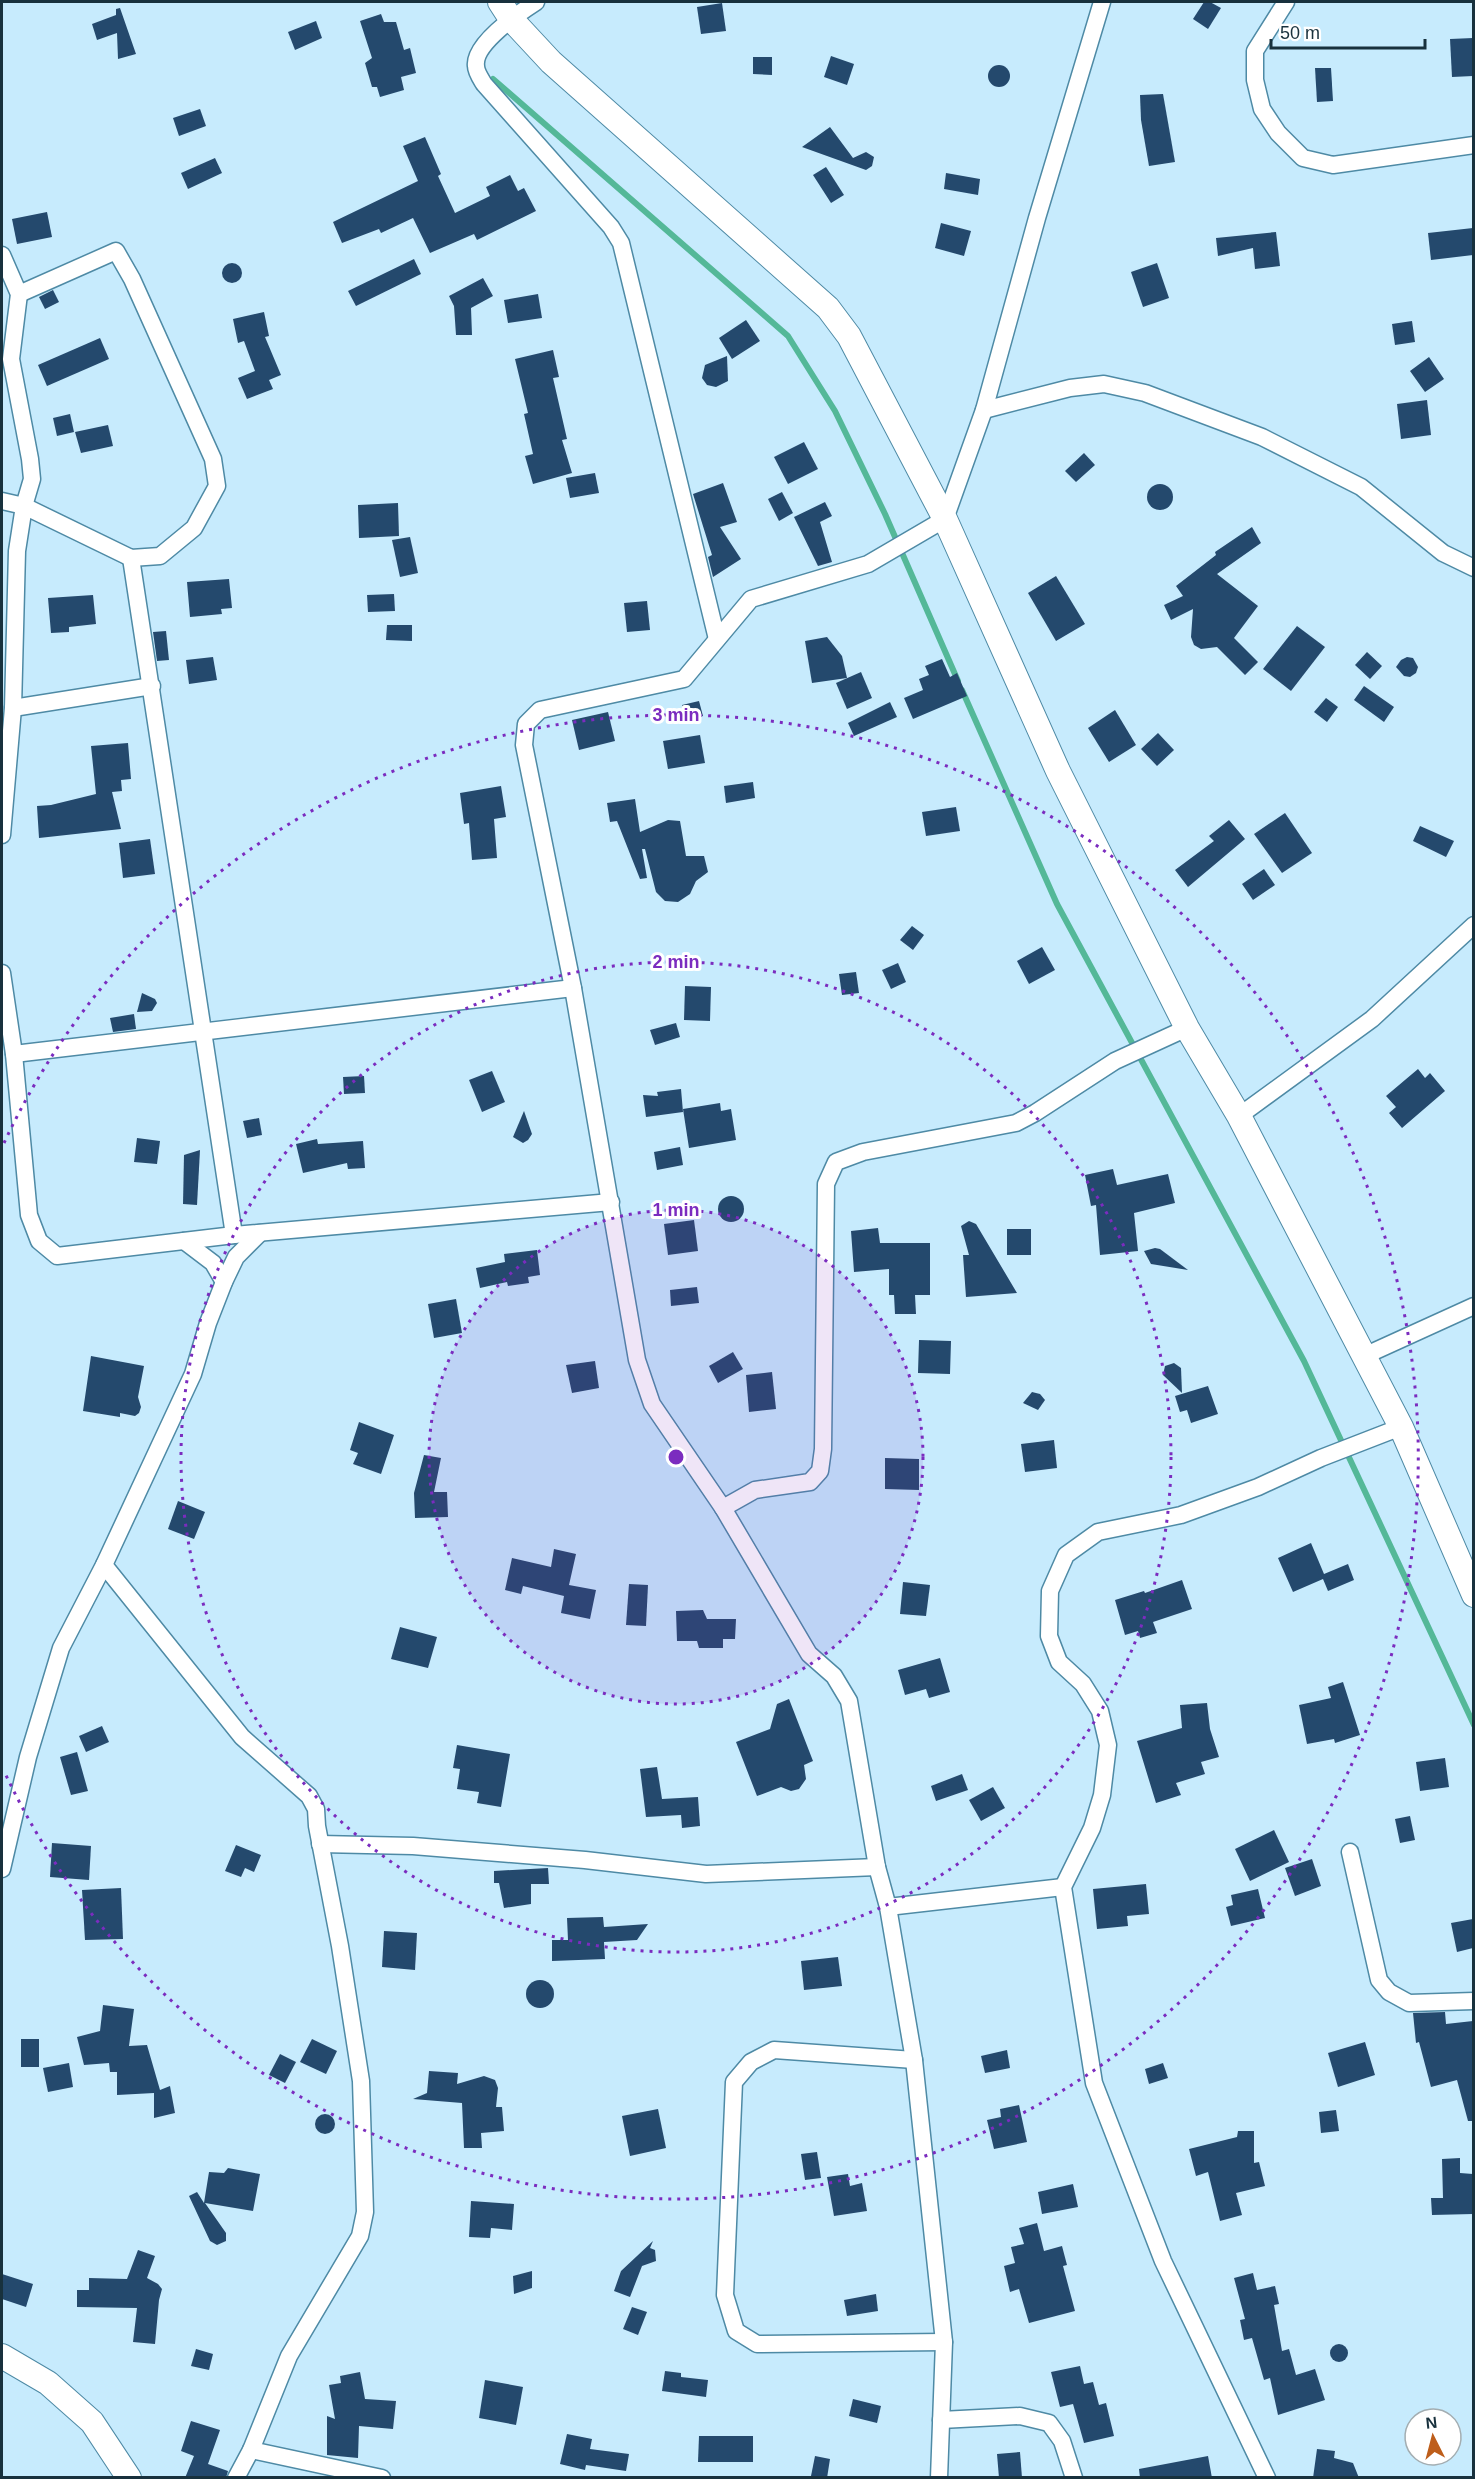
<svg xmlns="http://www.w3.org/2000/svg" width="1475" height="2479" font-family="Helvetica,sans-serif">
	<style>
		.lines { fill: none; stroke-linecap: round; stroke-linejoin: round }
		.stream { stroke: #54b898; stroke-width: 6 }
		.building { fill: #24496d }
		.street-casing { stroke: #4e8aa5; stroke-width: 19 }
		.secondary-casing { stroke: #4e8aa5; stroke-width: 26 }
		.street { stroke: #fff; stroke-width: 16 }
		.secondary { stroke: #fff; stroke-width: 24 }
		.ring { fill: none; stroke: #7b2cbf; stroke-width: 3; stroke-dasharray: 3 6 }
		.centre { fill: #7b2cbf; stroke: #fff; stroke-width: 3 }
		.ring-label { font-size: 18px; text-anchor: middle; font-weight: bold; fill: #7b2cbf; stroke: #fff; stroke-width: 6; stroke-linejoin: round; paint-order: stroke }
	</style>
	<rect width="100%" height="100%" fill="#c7ebfd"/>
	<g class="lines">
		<g class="stream">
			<path d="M493 79 788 336 835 411 885 514 958 681"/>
			<path d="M962 690 1057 904 1304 1361 1474 1725"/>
		</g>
	</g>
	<g class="building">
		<path d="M1204 2H1210L1221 8 1208 29 1193 19Z"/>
		<path d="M722 3 726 31 701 34 697 7Z"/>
		<path d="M120 8 136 54 118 59 117 33 97 40 92 24 116 15V9Z"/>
		<path d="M381 14 384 22H396L404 50 410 48 416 73 401 77 404 90 380 97 377 87H372L365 63 372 58 360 21Z"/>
		<path d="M316 21 322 38 295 50 288 32Z"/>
		<path d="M1473 38V76L1452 77 1450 39Z"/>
		<path d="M831 56 854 64 847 85 824 77Z"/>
		<path d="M753 57H772V75L753 74Z"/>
		<circle cx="999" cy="76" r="11"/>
		<path d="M1315 68H1331L1333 101 1317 102Z"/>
		<path d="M1163 94 1175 162 1149 166 1141 120 1140 95Z"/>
		<path d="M200 109 206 126 179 136 173 118Z"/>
		<path d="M830 127 853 158 866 152 874 157 872 166 866 170 802 147Z"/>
		<path d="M425 137 441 174 438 176 455 213 490 196 486 187 510 175 518 191 524 188 536 211 477 240 474 234 430 253 413 218 381 233 379 229 342 243 333 222 418 181 403 146Z"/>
		<path d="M215 158 222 173 188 189 181 173Z"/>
		<path d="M826 167 844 195 831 203 813 175Z"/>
		<path d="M946 173 980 179 978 195 944 189Z"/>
		<path d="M47 212 52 237 17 244 12 219Z"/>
		<path d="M941 223 971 231 964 256 935 248Z"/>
		<path d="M1473 228V255L1431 260 1428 233Z"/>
		<path d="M1276 232 1280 266 1255 269 1253 248 1218 256 1216 238Z"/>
		<path d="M414 259 421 274 356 306 348 291Z"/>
		<circle cx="232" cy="273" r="10"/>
		<path d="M1157 263 1169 298 1143 307 1131 272Z"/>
		<path d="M483 278 493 296 471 308 472 335H456L454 306 449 296Z"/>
		<path d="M53 290 59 302 45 309 39 297Z"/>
		<path d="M538 294 542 318 508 323 504 300Z"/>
		<path d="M264 312 269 336 265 337 281 375 269 380 273 389 247 399 238 378 255 371 244 341 238 343 233 319Z"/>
		<path d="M746 320 760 341 732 359 719 338Z"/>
		<path d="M1412 321 1415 342 1395 345 1392 324Z"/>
		<path d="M100 338 109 359 47 386 38 365Z"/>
		<path d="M553 350 559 377 553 378 567 439 562 440 572 473 533 484 525 456 533 454 524 414 528 413 515 359Z"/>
		<path d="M727 356 728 381 716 387 707 385 702 378 705 365Z"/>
		<path d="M1429 357 1444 379 1425 392 1410 371Z"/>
		<path d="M1427 400 1431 435 1401 439 1397 404Z"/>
		<path d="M70 414 74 432 57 436 53 418Z"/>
		<path d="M108 425 113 446 81 453 75 432Z"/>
		<path d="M804 442 818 469 788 484 774 457Z"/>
		<path d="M1084 453 1095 465 1076 482 1065 471Z"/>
		<path d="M595 473 599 493 570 498 566 478Z"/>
		<path d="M723 483 737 522 720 527 741 559 713 577 708 557 712 555 693 494Z"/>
		<circle cx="1160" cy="497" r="13"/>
		<path d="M782 492 793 513 779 521 768 499Z"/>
		<path d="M825 502 832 516 820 522 832 562 818 566 794 517Z"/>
		<path d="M398 503 399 536 359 538 358 505Z"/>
		<path d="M1252 527 1261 543 1217 574 1258 606 1234 638 1258 662 1245 675 1217 647 1201 649 1194 645 1191 637 1193 609 1171 620 1164 605 1183 596 1176 586 1216 555 1215 552Z"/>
		<path d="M410 537 418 573 400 577 392 540Z"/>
		<path d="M1056 576 1085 624 1056 641 1028 593Z"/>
		<path d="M229 579 232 608 221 609 222 614 190 617 187 582Z"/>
		<path d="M394 594 395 611 368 612 367 595Z"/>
		<path d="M93 595 96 624 69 627V632L51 633 48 598Z"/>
		<path d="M647 601 650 630 627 632 624 603Z"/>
		<path d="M387 625H412V641L386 640Z"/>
		<path d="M1297 626 1325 647 1291 691 1263 669Z"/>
		<path d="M166 631 169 660 157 661 153 632Z"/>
		<path d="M827 637 842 656 847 678 812 683 805 641Z"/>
		<path d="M1367 652 1382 666 1370 679 1355 665Z"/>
		<path d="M213 657 217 680 189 684 186 660Z"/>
		<path d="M1407 657 1413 658 1418 667 1416 673 1410 677 1404 676 1396 667 1401 660Z"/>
		<path d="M942 659 950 677 957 673 967 696 913 719 904 698 923 690 919 679 929 675 925 666Z"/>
		<path d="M861 672 872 698 847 709 836 683Z"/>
		<path d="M1364 686 1394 707 1384 722 1354 700Z"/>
		<path d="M1326 698 1338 707 1327 722 1314 712Z"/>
		<path d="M699 701 703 716 685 720 682 705Z"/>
		<path d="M890 702 897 717 854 736 848 723Z"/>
		<path d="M1115 710 1136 745 1109 762 1088 728Z"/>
		<path d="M608 712 615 741 579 750 572 720Z"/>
		<path d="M1158 733 1174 750 1157 766 1141 749Z"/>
		<path d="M700 735 705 763 668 769 663 741Z"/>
		<path d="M128 743 131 779 121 780 122 791 112 792 121 829 39 838 37 806 51 805 96 794 91 746Z"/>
		<path d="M753 782 755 798 726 803 724 786Z"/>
		<path d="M501 786 506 817 494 819 497 858 472 860 469 823 464 824 460 793Z"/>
		<path d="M635 799 640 832 668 820 680 821 686 856H704L708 872 696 881 690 894 678 902 665 901 656 892 645 849H642L647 878 640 879 617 821 610 822 607 803Z"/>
		<path d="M956 807 960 831 926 836 922 812Z"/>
		<path d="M1285 813 1312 853 1282 873 1254 834Z"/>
		<path d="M1229 820 1245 839 1188 887 1175 870 1214 841 1209 836Z"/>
		<path d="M1420 826 1454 841 1446 857 1413 841Z"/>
		<path d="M150 839 155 874 123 878 119 843Z"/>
		<path d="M1264 869 1275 885 1253 900 1242 884Z"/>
		<path d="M912 926 924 935 913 950 900 940Z"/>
		<path d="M1042 947 1055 970 1029 984 1017 961Z"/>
		<path d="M898 963 906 982 891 989 882 970Z"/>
		<path d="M856 972 859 993 842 995 839 974Z"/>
		<path d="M685 986 711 987 710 1021 684 1020Z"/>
		<path d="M142 993 155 999 157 1003 152 1011 137 1012Z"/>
		<path d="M134 1014 136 1029 113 1032 110 1018Z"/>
		<path d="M676 1023 680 1037 655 1045 650 1030Z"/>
		<path d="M1418 1069 1425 1078 1430 1073 1445 1091 1402 1128 1389 1113 1396 1107 1386 1096Z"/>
		<path d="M492 1071 505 1102 482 1112 469 1080Z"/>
		<path d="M364 1076 365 1093 344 1094 343 1077Z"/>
		<path d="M681 1089 683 1112 646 1117 643 1095 658 1096 657 1092Z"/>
		<path d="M720 1103 721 1111 731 1109 736 1140 689 1148 683 1109Z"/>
		<path d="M524 1111 532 1134 528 1140 523 1143 513 1137Z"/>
		<path d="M259 1118 262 1135 247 1138 243 1121Z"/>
		<path d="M137 1138 160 1141 157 1164 134 1162Z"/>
		<path d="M317 1139 318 1144 363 1141 365 1168 348 1169 347 1163 303 1173 296 1144Z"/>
		<path d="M680 1147 683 1165 657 1170 654 1152Z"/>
		<path d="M200 1150 197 1205 183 1204 184 1155Z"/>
		<path d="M1113 1169 1117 1185 1168 1174 1175 1203 1134 1213 1138 1251 1100 1255 1096 1205 1091 1206 1085 1175Z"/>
		<circle cx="731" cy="1209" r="13"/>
		<path d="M694 1220 698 1251 668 1255 664 1224Z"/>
		<path d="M969 1221 976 1224 1017 1293 966 1297 963 1255H969L961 1226Z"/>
		<path d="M878 1228 880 1243H930V1295H915L916 1314H895L894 1295H889V1269L854 1272 851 1231Z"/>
		<rect x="1007" y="1229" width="24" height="26"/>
		<path d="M1155 1248 1160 1249 1188 1270 1151 1264 1144 1251Z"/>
		<path d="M537 1250 540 1275 528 1277 529 1283 508 1286 507 1282 480 1288 476 1268 505 1262 504 1254Z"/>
		<path d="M697 1287 699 1303 671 1306 670 1290Z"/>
		<path d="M456 1299 462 1333 434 1338 428 1304Z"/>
		<path d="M919 1340 951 1341 950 1374 918 1373Z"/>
		<path d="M733 1352 743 1369 718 1383 709 1366Z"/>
		<path d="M91 1356 144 1366 138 1397 141 1407 139 1413 135 1416 120 1413V1417L83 1411Z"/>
		<path d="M595 1361 599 1388 572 1393 566 1365Z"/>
		<path d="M1174 1363 1181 1368 1182 1393 1163 1375 1165 1366Z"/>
		<path d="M772 1372 776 1409 749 1412 746 1375Z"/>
		<path d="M1208 1386 1218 1414 1191 1423 1187 1410 1180 1412 1175 1396Z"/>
		<path d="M1032 1392 1040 1394 1045 1400 1038 1410 1023 1403Z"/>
		<path d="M359 1422 394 1435 381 1474 353 1464 358 1453 350 1450Z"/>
		<path d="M1054 1440 1057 1468 1025 1472 1021 1444Z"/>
		<path d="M424 1455 441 1458 434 1492H447L448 1517 415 1518 414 1493Z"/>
		<path d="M885 1458 919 1459V1490L885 1489Z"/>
		<path d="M178 1501 205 1512 194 1539 168 1529Z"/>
		<path d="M1311 1543 1324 1574 1348 1564 1354 1580 1328 1591 1323 1579 1293 1592 1278 1558Z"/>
		<path d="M554 1549 576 1554 569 1585 596 1590 590 1619 561 1613 564 1596 523 1586 521 1594 505 1590 512 1558 551 1567Z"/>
		<path d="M1182 1580 1192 1609 1153 1622 1157 1633 1140 1638 1138 1631 1125 1635 1115 1600 1144 1591 1145 1593Z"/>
		<path d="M903 1582 930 1585 926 1616 900 1614Z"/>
		<path d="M629 1584 648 1585 646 1626 626 1625Z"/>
		<path d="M703 1610 707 1619H736L735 1639H723V1648H699L697 1641H677L676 1611Z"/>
		<path d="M400 1627 437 1637 428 1668 391 1659Z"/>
		<path d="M940 1658 950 1692 929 1698 926 1689 905 1695 898 1670Z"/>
		<path d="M1343 1682 1360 1735 1335 1743 1334 1739 1307 1744 1299 1705 1331 1698 1328 1687Z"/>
		<path d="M789 1699 813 1761 804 1765 806 1779 799 1789 791 1791 781 1787 757 1796 736 1742 770 1729 777 1704Z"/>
		<path d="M1207 1703 1210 1729 1219 1757 1201 1762 1205 1774 1176 1783 1181 1795 1156 1803 1137 1741 1182 1728 1180 1705Z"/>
		<path d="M102 1726 109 1742 86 1752 79 1736Z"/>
		<path d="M457 1745 510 1754 501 1807 477 1803 479 1792 457 1789 460 1769 453 1768Z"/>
		<path d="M77 1752 88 1791 71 1795 60 1757Z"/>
		<path d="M1445 1758 1449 1787 1420 1791 1416 1762Z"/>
		<path d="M657 1767 662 1799 698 1797 700 1826 682 1828 681 1815 646 1817 640 1769Z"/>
		<path d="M962 1774 968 1790 936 1801 931 1786Z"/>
		<path d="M993 1787 1005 1808 981 1821 969 1800Z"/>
		<path d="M1410 1816 1415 1840 1400 1843 1395 1819Z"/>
		<path d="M1274 1830 1289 1862 1250 1881 1235 1849Z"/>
		<path d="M52 1843 91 1846 89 1880 50 1877Z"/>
		<path d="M236 1845 261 1855 254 1872 245 1868 241 1877 225 1871Z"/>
		<path d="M1312 1859 1321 1886 1295 1896 1285 1868Z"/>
		<path d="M548 1868 549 1884H531V1904L504 1908 499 1883H494V1871Z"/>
		<path d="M1146 1884 1149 1914 1127 1916 1128 1926 1097 1929 1093 1889Z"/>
		<path d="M121 1888 123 1939 85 1940 82 1890Z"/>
		<path d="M1258 1889 1265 1918 1231 1926 1226 1907 1233 1905 1231 1895Z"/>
		<path d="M603 1917 604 1927 648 1924 637 1940 604 1942 605 1959 552 1961V1940H568L567 1918Z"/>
		<path d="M1473 1919V1948L1457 1952 1451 1923Z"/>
		<path d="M384 1931 417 1933 415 1970 382 1967Z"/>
		<path d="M838 1957 842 1986 804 1990 801 1961Z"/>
		<circle cx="540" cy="1994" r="14"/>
		<path d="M103 2005 134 2009 129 2046 147 2045 160 2090 170 2086 175 2113 154 2118V2093L117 2095V2072H110L109 2063 84 2065 77 2037 100 2031Z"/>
		<path d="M1445 2012 1446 2024 1473 2021V2121H1468L1457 2080 1431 2087 1419 2042 1416 2043 1413 2013Z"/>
		<rect x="21" y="2039" width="18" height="28"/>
		<path d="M312 2039 337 2051 326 2074 300 2062Z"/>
		<path d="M1365 2042 1375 2075 1338 2087 1328 2053Z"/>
		<path d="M1007 2050 1010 2068 985 2073 981 2056Z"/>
		<path d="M280 2054 296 2062 285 2083 269 2075Z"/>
		<path d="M69 2063 73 2087 48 2092 43 2068Z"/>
		<path d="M1163 2063 1168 2078 1149 2084 1145 2069Z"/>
		<path d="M429 2071 458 2073 457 2084 484 2076 495 2080 498 2088 496 2107H502L504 2131 481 2133 482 2148H464L462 2103 413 2099 427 2093Z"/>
		<path d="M1019 2105 1027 2142 994 2149 987 2120 1001 2117 1000 2109Z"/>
		<path d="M658 2109 666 2148 630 2156 622 2116Z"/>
		<path d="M1336 2110 1339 2131 1321 2133 1319 2112Z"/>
		<circle cx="325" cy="2124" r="10"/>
		<path d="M1238 2131H1254V2163L1259 2162 1265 2186 1236 2193 1242 2215 1220 2221 1208 2172 1196 2176 1189 2149 1237 2137Z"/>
		<path d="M817 2152 821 2178 805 2180 801 2154Z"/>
		<path d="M1460 2158V2173L1473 2174V2214L1432 2215 1431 2198H1443L1442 2159Z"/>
		<path d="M228 2168 260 2174 253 2211 205 2203 226 2233V2241L217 2245 210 2241 189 2196 197 2192 204 2203 209 2172 224 2173Z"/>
		<path d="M848 2174 850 2186 862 2183 867 2211 834 2216 827 2177Z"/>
		<path d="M1073 2184 1078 2207 1042 2214 1038 2192Z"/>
		<path d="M471 2201 514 2204 512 2230 491 2228 490 2238 469 2237Z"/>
		<path d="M1037 2223 1044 2251 1062 2246 1067 2265 1063 2266 1075 2311 1029 2323 1019 2289 1010 2292 1004 2266 1015 2263 1011 2247 1024 2244 1019 2228Z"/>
		<path d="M653 2241 650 2248 655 2250 656 2261 642 2266 630 2297 614 2291 621 2271Z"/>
		<path d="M138 2250 155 2256 147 2278 158 2284 162 2289 159 2300 155 2344 133 2342 137 2308 77 2307V2290H89V2278L127 2279Z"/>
		<path d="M532 2271V2288L514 2294 513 2276Z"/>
		<path d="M1253 2273 1257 2290 1275 2286 1279 2304 1274 2305 1282 2351 1289 2349 1296 2375 1315 2369 1325 2400 1278 2415 1270 2378 1264 2380 1252 2338 1244 2340 1240 2320 1245 2319 1234 2278Z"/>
		<path d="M2 2274 33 2284 26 2307 2 2299Z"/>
		<path d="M876 2294 878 2311 847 2316 844 2300Z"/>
		<path d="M632 2307 647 2312 638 2335 623 2329Z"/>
		<circle cx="1339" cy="2353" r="9"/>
		<path d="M196 2349 213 2354 209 2370 191 2366Z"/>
		<path d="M1080 2366 1084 2384 1093 2382 1099 2405 1106 2403 1114 2436 1084 2443 1073 2404 1060 2407 1051 2372Z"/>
		<path d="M665 2371 681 2373V2377L708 2380 706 2397 662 2391Z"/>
		<path d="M360 2372 365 2399 396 2401 393 2429 359 2426 358 2458 327 2455V2416L335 2419 329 2385 341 2383 340 2376Z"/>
		<path d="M485 2380 523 2387 516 2425 479 2418Z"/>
		<path d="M853 2399 881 2406 877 2423 849 2416Z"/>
		<path d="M191 2421 220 2430 208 2464 228 2471 226 2478H185L194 2456 181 2451Z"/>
		<path d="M567 2434 592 2439 590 2449 629 2454 626 2471 586 2465 585 2470 560 2464Z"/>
		<path d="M699 2436H753V2462H698Z"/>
		<path d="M1317 2449 1335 2451 1334 2458 1353 2463 1359 2478H1313Z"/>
		<path d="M1020 2452 1022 2478H999L997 2454Z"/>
		<path d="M815 2456 830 2459 827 2478 811 2476Z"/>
		<path d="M1208 2456 1212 2478H1140L1139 2469Z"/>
	</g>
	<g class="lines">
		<g class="street-casing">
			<g id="street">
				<path d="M536 2C519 13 473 44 476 66 476 72 481 79 484 84L611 227 621 243 717 639"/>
				<path d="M1286 2 1255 51V80L1262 109 1278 133 1303 158 1333 165 1474 145"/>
				<path d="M2 255 19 294 11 359 30 459 32 479 24 506 17 551 13 708 2 835"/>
				<path d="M984 410 1070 388 1104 384 1145 393 1262 437 1361 487 1443 553 1474 568"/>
				<path d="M2 501 24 506 131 558 160 556 194 528 217 486 213 459 132 279 116 251 19 294"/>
				<path d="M131 558 234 1235"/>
				<path d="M13 708 152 686"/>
				<path d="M2 973 14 1054 29 1215 39 1241 57 1256 234 1235 611 1202"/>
				<path d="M14 1054 573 988"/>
				<path d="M1239 1116 1372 1019 1474 925"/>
				<path d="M184 1241 213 1263 224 1282"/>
				<path d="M1364 1356 1474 1306"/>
				<path d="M723 1508 755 1490 810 1482 820 1471 823 1449 826 1184 836 1162 863 1152 1016 1123 1035 1113 1115 1061 1187 1028"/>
				<path d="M104 1565 242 1737 309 1796 316 1809 317 1826 340 1946 361 2081 365 2212 360 2236 289 2356 251 2450 236 2478"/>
				<path d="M320 1844 413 1846 585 1860 706 1874 877 1867"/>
				<path d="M1350 1852 1379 1980 1389 1992 1409 2003 1474 2001"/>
				<path d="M2 1869 28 1757 61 1648 104 1565 193 1374 208 1323 224 1282 236 1257 260 1233"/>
				<path d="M888 1907 1063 1887"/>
				<path d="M914 2060 774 2050 751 2062 734 2082 725 2295 736 2331 757 2344 944 2342"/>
				<path d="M941 2420 1020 2416 1049 2423 1062 2441 1074 2478"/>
				<path d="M251 2450 382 2478"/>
				<path d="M939 2478 944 2342 914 2060 888 1907 877 1867 849 1701 834 1676 809 1654 723 1508 652 1404 637 1360 573 988 524 745 526 724 540 710 684 679 751 599 868 564 945 519 984 410 1037 218 1102 2"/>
				<path d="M1267 2478 1163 2261 1094 2083 1063 1887 1092 1828 1102 1795 1108 1745 1100 1711 1083 1684 1059 1662 1049 1636 1050 1591 1066 1555 1098 1532 1181 1515 1258 1487 1321 1458 1401 1427"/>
			</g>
		</g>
		<g class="secondary-casing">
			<g id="secondary">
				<path d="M500 2 511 19 551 62 828 308 849 336 945 519 1058 771 1187 1028 1239 1116 1401 1427 1474 1595"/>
				<path d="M2 2356 48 2383 92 2422 129 2478"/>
			</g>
		</g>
		<use href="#street" class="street"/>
		<use href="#secondary" class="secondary"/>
	</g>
	<circle cx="676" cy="1457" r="247" fill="#7b2cbf" fill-opacity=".12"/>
	<g class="ring">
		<circle cx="676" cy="1457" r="247"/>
		<circle cx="676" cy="1457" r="495"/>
		<path d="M4 1143A742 742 0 1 1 4 1771"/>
	</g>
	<circle cx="676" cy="1457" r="9" class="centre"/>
	<g class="ring-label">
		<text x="676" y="721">3 min</text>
		<text x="676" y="968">2 min</text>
		<text x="676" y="1216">1 min</text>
	</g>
	<rect width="1475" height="2479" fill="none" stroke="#18313d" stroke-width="6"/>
	<g transform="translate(1433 2437) rotate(354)"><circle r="28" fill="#ffffff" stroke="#a3adb1" stroke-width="1.5"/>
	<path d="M0-4.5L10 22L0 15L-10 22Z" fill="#be5e1b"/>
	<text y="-9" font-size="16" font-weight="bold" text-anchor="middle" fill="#18313d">N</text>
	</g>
	<path d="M1271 39v9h154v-9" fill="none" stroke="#18313d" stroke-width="3"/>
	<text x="1280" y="39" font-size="18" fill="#18313d" stroke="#ffffff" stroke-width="4.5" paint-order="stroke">50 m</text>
</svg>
